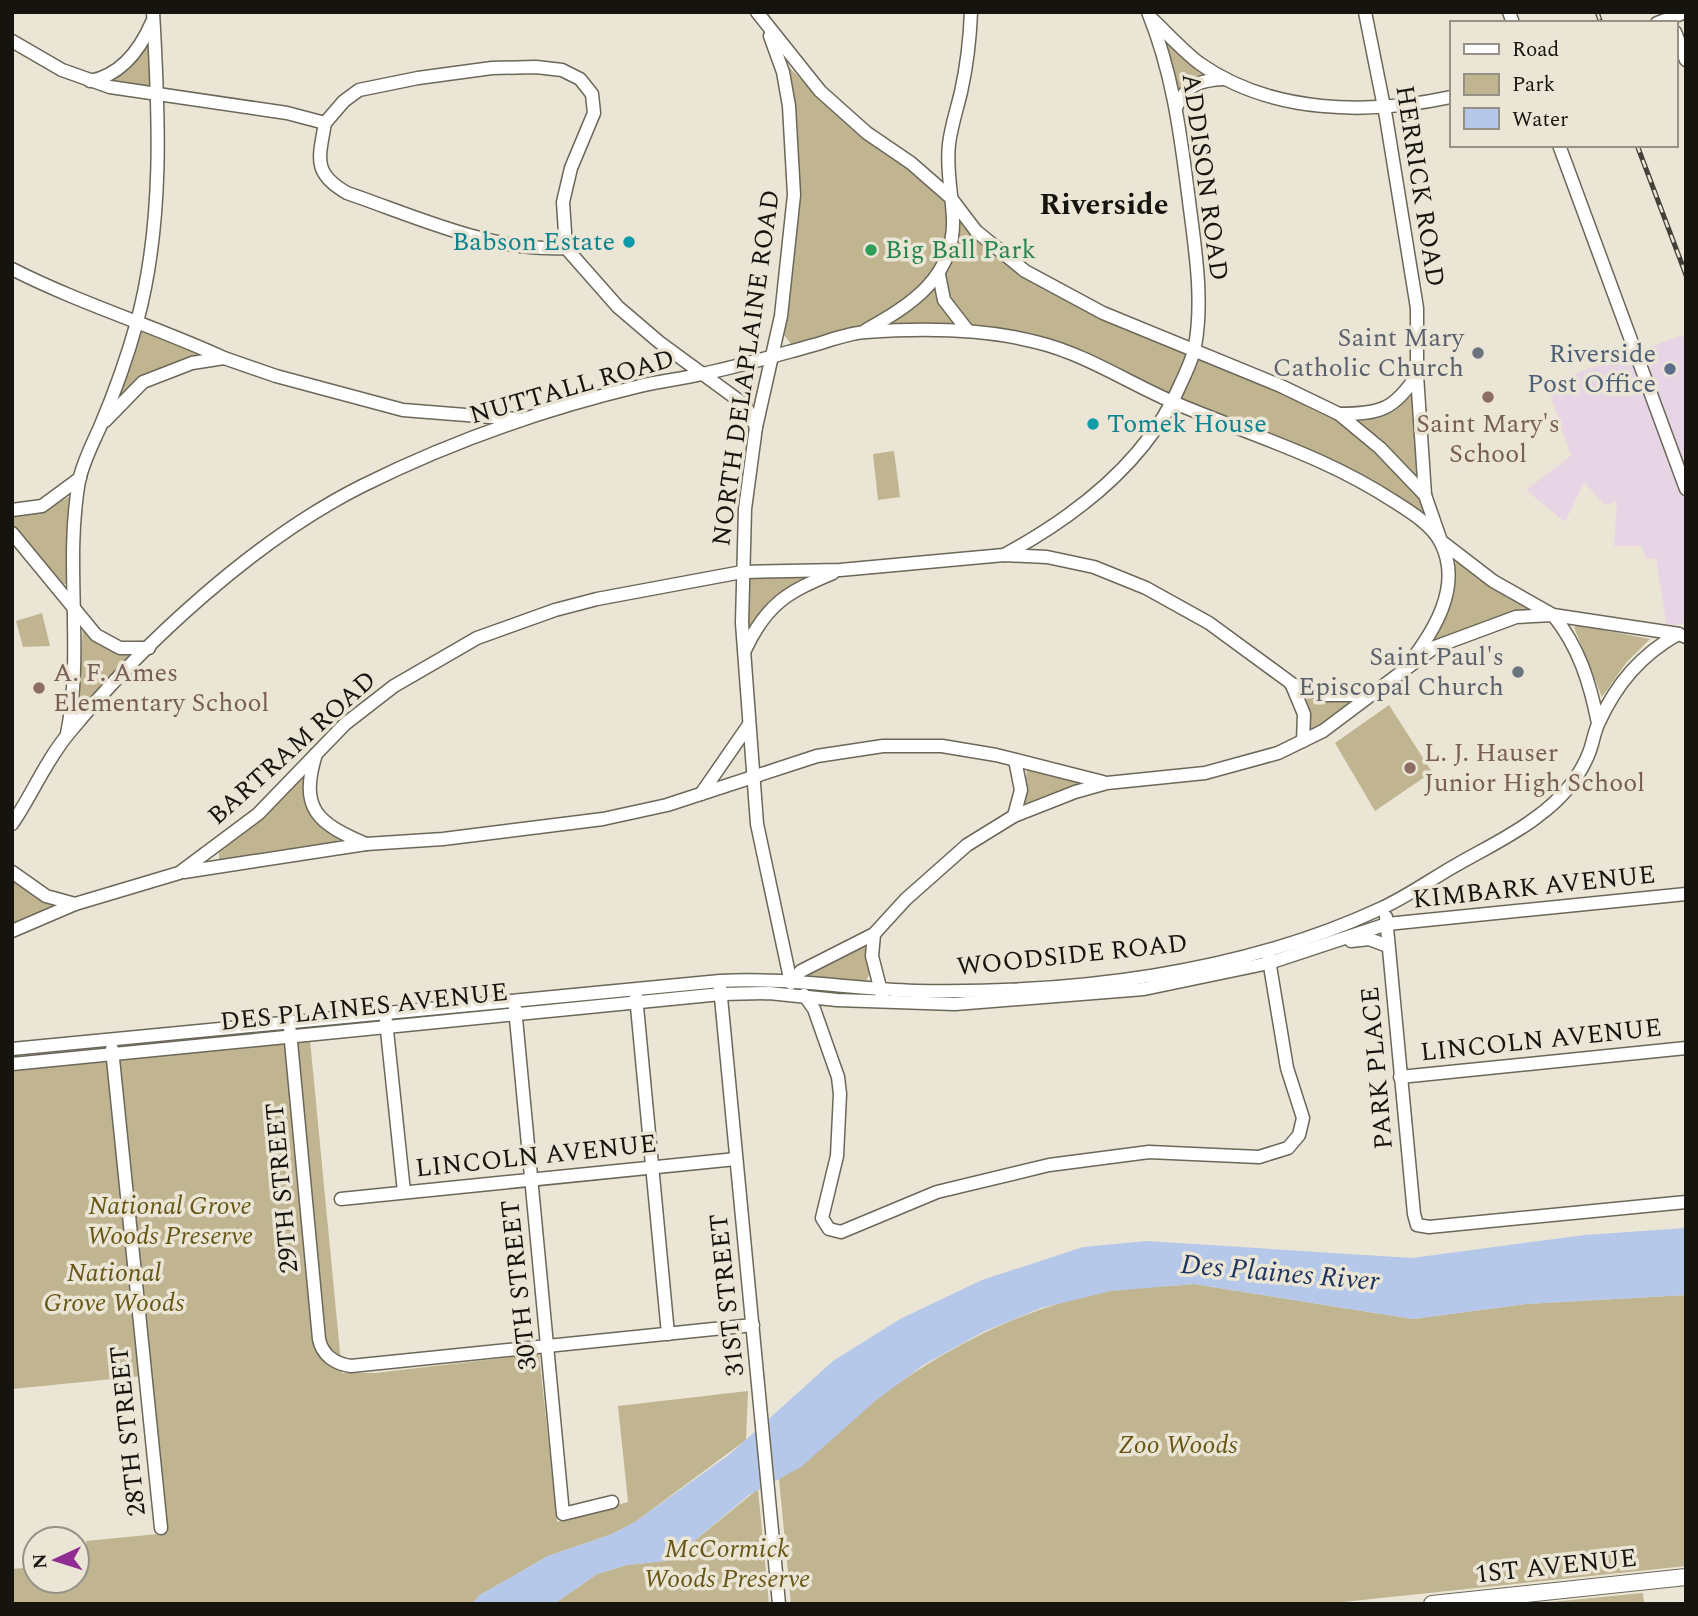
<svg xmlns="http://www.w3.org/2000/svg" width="1698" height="1616" font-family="Spectral,serif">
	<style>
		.commercial { fill: #e7d5e5 }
		.green { fill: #c0b491 }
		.water { fill: #b5c8ea }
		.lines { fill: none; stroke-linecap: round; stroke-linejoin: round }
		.minor-casing { stroke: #6b6759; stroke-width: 15 }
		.major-casing { stroke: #6b6759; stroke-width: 18 }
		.minor { stroke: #fff; stroke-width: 12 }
		.major { stroke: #fff; stroke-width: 16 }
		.rail-casing { stroke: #424038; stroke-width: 5 }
		.rail { stroke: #eae5d5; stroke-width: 2.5; stroke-dasharray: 8; stroke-linecap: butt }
		.culture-dot { fill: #0f9aa8; stroke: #eae5d5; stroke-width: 2.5 }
		.leisure-dot { fill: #2e9e5b; stroke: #eae5d5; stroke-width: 2.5 }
		.worship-dot { fill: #6b7280; stroke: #eae5d5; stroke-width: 2.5 }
		.service-dot { fill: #5c6f8a; stroke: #eae5d5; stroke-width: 2.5 }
		.education-dot { fill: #8d6e63; stroke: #eae5d5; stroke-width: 2.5 }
		.labels { text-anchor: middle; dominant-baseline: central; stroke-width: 7; stroke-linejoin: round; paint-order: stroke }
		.street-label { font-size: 26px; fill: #16140f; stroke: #eae5d5 }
		.culture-label { font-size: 26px; fill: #0d838f; stroke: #eae5d5; text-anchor: end }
		.leisure-label { font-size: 26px; fill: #27864d; stroke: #eae5d5; text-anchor: start }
		.worship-label { font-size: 26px; fill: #5b616d; stroke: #eae5d5; text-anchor: end }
		.service-label { font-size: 26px; fill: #4e5e75; stroke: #eae5d5; text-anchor: end }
		.education-label { font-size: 26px; fill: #785e54; stroke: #eae5d5; text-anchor: start }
		.park-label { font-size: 26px; font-style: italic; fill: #685617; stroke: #eae5d5 }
		.water-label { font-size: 28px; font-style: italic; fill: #1e3460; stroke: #eae5d5 }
		.quarter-label { font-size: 30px; font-weight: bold; fill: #16140f; stroke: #eae5d5 }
	</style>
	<rect width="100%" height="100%" fill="#eae5d5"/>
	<path class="commercial" d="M1686 334V623L1667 627 1656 559 1646 558 1642 546H1614L1617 501 1605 505 1584 482 1565 522 1526 490 1571 456 1547 385 1559 383 1558 380Z"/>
	<g class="green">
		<path d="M1162 33 1205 73 1204 75 1178 89Z"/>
		<path d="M149 40 152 88 105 81Z"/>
		<path d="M789 67 834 113 934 189 948 207 946 245 924 285 870 323 798 345 791 344 784 335 799 194V156Z"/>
		<path d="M963 222C1043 309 1167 345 1273 389 1292 397 1322 418 1341 420 1359 422 1382 421 1397 409 1402 405 1406 399 1412 395L1425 513 1071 348 889 325 912 307 958 224Z"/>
		<path d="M143 328 201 355 145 375 118 400Z"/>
		<path d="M894 451 900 497 878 500 873 454Z"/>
		<path d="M72 495 66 583 64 585 12 526V515L52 506Z"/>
		<path d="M1456 561 1530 610 1497 617 1432 642 1441 625Z"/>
		<path d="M816 574 773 598 748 630V579Z"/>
		<path d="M42 613 50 646 23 647 16 621Z"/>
		<path d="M1577 625 1650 639 1626 663 1602 697 1574 627Z"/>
		<path d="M83 628 122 654H134L76 716Z"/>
		<path d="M1302 694 1351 701V703L1311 731Z"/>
		<path d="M1389 705 1432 772 1375 811 1335 743Z"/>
		<path d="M1027 769 1082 782 1084 784 1027 805 1024 802Z"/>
		<path d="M303 775 305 803 311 815 319 825 339 837 338 842 219 860V849Z"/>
		<path d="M12 877 56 905 58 906 12 926Z"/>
		<path d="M865 945 870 973 866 981 805 979 803 975Z"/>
		<path d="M310 1040 342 1373H375L539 1354 557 1522 628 1502 618 1406 748 1391 746 1440 635 1522 612 1534 548 1556 480 1595 472 1604H12V1569L35 1567V1581H77V1563L87 1562 86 1541 158 1534 143 1376 12 1389V1068Z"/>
		<path d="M1194 1284 1413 1319 1526 1304 1686 1295V1566L1324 1604H791L779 1479C817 1458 844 1424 878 1398 948 1346 1023 1308 1109 1291 1136 1286 1166 1287 1194 1284Z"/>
		<path d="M758 1489 769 1604H554L597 1574 627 1565 665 1561 682 1551Z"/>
		<path d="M1643 1593 1644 1604H1531Z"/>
	</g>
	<path class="water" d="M1686 1228V1295L1526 1304 1413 1319 1194 1284 1111 1291 1041 1308 983 1332 925 1364 875 1401 801 1467 749 1495 682 1551 665 1561 627 1565 597 1574 554 1604H472L480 1595 548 1556 612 1534 635 1522 730 1454 833 1361 900 1319 982 1280 1083 1247 1147 1241 1412 1258 1585 1235Z"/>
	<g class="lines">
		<g class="minor-casing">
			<g id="minor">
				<path d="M757 12 820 91 867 133 911 163 951 198 976 231 1025 271 1103 313 1281 386 1339 414 1380 448 1425 495 1441 541 1493 581 1553 615 1679 634"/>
				<path d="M1365 12 1386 117 1417 308V375L1425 495"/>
				<path d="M1509 12 1513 23"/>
				<path d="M1152 19C1167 33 1182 50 1199 63 1271 114 1368 115 1451 97"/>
				<path d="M1657 23 1686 12"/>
				<path d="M1675 32 1686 60"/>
				<path d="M770 36 783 72 789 106 794 195 781 316 756 427 745 509 742 623 757 824 791 983"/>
				<path d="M12 41 62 70 110 87 287 113 325 123C319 158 312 173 347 193 417 217 491 252 566 248"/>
				<path d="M90 81C121 75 140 50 152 22"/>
				<path d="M1177 106C1186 84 1202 80 1224 79"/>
				<path d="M325 123 344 101 359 90 418 78 492 68 536 67 562 70 580 79 592 94 594 113 571 168 563 202 566 248 618 307 659 342 745 405 756 427"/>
				<path d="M1559 145 1686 489"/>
				<path d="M12 269C81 304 154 326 224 358"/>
				<path d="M939 275 944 300 968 331"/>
				<path d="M866 330C911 305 955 277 953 219 952 193 946 170 949 144 951 127 957 109 961 92 967 65 970 39 971 12"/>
				<path d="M1339 414C1380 414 1394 410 1417 375"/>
				<path d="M105 421 143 382 192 363 224 358 276 376 403 410 517 419"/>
				<path d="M12 510 42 506 80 478"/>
				<path d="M12 533 96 635 120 648H149"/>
				<path d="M1004 555C1078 515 1149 460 1182 381 1187 370 1193 358 1195 346 1204 297 1194 242 1188 193 1180 130 1172 71 1148 12"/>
				<path d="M745 650C767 603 788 592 833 573"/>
				<path d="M1291 684 1326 695H1369"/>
				<path d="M67 734C84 649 64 566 79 481 83 462 92 445 100 427 114 394 127 358 137 322 164 222 159 115 153 12"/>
				<path d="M316 754C299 809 317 823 366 844"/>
				<path d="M701 794 748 726"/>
				<path d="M1014 816 1021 790 1015 760"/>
				<path d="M12 824C32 795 46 760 69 733 144 642 256 539 362 486 450 442 544 409 640 386 660 381 681 379 702 374 740 366 777 355 814 345 831 340 849 333 866 332 922 328 982 328 1036 342 1086 354 1128 383 1175 403 1253 436 1323 455 1395 502 1411 512 1433 526 1441 543 1463 587 1433 633 1407 666"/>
				<path d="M12 872 46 896 75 904"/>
				<path d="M184 872 366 844 443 839 603 819 667 805 817 756 883 746H942L996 755 1103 782"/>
				<path d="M1386 917 1414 1214 1417 1225 1429 1227 1686 1202"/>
				<path d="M12 931 75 904 179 873 258 814 345 724 394 686 477 638 555 610 597 599 742 572 840 570 1004 555 1047 557 1094 567 1146 588 1209 623 1291 683 1304 714 1303 741"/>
				<path d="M874 934 872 956 882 995"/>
				<path d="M1351 941 1369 939 1388 946"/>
				<path d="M791 983 801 971 874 934 906 899 967 845 1014 816 1075 792 1107 783 1205 773 1278 753 1323 731 1435 647 1516 617 1553 615C1579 647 1590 683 1598 723"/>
				<path d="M720 987 779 1604"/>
				<path d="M804 995 814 1009 838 1077 840 1094 837 1156 822 1218 829 1229 841 1232 937 1192 1049 1165 1149 1152 1259 1157 1288 1148 1299 1135 1303 1118 1287 1068 1268 954"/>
				<path d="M636 996 668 1334"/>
				<path d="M515 1008 563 1514 612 1502"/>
				<path d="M386 1021 404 1192"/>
				<path d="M290 1031 319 1339C322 1355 335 1364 351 1366L753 1325"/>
				<path d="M12 1049 720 981C785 977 851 989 916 991 1071 994 1241 974 1382 908 1408 896 1433 878 1458 864 1484 849 1514 835 1538 816 1560 800 1579 778 1589 753 1593 743 1594 732 1599 722 1617 683 1641 655 1678 634L1686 637"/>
				<path d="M112 1049 161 1528"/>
				<path d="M12 1064 721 994 769 993 837 1000 955 1004 1144 989 1269 963 1387 924 1686 894"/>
				<path d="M1400 1077 1686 1048"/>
				<path d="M341 1199 736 1159"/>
			</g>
		</g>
		<g class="major-casing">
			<path id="major" d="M1432 1604 1686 1577"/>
		</g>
		<use href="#minor" class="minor"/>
		<use href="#major" class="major"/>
		<g class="rail-casing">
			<g id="rail">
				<path d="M1597 12 1601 23"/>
				<path d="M1637 145 1686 275"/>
			</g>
		</g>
		<use href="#rail" class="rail"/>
	</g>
	<g class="culture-dot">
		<circle cx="629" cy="242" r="7"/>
		<circle cx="1093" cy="424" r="7"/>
	</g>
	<circle class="leisure-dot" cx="871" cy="250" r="7"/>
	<g class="worship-dot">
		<circle cx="1478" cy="353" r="7"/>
		<circle cx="1518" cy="672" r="7"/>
	</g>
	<circle class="service-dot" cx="1670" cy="369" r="7"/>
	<g class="education-dot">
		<circle cx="1488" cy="397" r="7"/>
		<circle cx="39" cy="688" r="7"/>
		<circle cx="1410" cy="768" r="7"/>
	</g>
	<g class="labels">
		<g class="street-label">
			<text transform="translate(1205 177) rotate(82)">ADDISON ROAD</text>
			<text transform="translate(1420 186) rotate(81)">HERRICK ROAD</text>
			<text transform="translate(746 368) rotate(-82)">NORTH DELAPLAINE ROAD</text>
			<text transform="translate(572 387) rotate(-16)">NUTTALL ROAD</text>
			<text transform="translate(292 748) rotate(-42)">BARTRAM ROAD</text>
			<text transform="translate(1534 887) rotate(-6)">KIMBARK AVENUE</text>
			<text transform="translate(1072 955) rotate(-6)">WOODSIDE ROAD</text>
			<text transform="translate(364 1007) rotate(-6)">DES PLAINES AVENUE</text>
			<text transform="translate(1541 1040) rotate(-6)">LINCOLN AVENUE</text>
			<text transform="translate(1377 1068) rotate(-95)">PARK PLACE</text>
			<text transform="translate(536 1156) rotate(-6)">LINCOLN AVENUE</text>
			<text transform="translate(282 1188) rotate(-95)">29TH STREET</text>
			<text transform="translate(519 1285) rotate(-96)">30TH STREET</text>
			<text transform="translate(727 1295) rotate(-96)">31ST STREET</text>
			<text transform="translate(128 1431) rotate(-96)">28TH STREET</text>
			<text transform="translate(1556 1566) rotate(-6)">1ST AVENUE</text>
		</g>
		<g class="culture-label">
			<text x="615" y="242">Babson Estate</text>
			<text x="1107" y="424" text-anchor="start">Tomek House</text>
		</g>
		<g class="leisure-label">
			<text x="885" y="250">Big Ball Park</text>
		</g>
		<g class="worship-label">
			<text x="1464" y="338">Saint Mary<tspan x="1464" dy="30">Catholic Church</tspan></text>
			<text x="1504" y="657">Saint Paul's<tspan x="1504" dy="30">Episcopal Church</tspan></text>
		</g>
		<g class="service-label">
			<text x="1656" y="354">Riverside<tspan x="1656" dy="30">Post Office</tspan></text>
		</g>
		<g class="education-label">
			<text x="1488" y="424" text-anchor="middle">Saint Mary's<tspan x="1488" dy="30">School</tspan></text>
			<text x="53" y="673">A. F. Ames<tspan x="53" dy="30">Elementary School</tspan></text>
			<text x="1424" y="753">L. J. Hauser<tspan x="1424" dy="30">Junior High School</tspan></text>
		</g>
		<g class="park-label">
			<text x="170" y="1206">National Grove<tspan x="170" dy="30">Woods Preserve</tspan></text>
			<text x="114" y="1273">National<tspan x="114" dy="30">Grove Woods</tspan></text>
			<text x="1178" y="1445">Zoo Woods</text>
			<text x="727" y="1549">McCormick<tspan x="727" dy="30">Woods Preserve</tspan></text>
		</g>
		<g class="water-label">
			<text transform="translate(1280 1273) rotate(5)">Des Plaines River</text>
		</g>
		<g class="quarter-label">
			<text x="1104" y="205">Riverside</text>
		</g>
	</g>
	<rect width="1698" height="1616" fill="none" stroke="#16140f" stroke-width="28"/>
	<rect x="1450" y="21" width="228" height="126" fill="#eae5d5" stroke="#959186" stroke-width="2"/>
	<rect x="1464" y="44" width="35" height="10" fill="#ffffff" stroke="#959186" stroke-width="2"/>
	<text x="1512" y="56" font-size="21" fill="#16140f">Road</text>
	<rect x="1464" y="74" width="35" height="21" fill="#c0b491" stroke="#959186" stroke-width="2"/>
	<text x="1512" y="91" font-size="21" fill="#16140f">Park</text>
	<rect x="1464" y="108" width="35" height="21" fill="#b5c8ea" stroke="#959186" stroke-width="2"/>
	<text x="1512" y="126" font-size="21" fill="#16140f">Water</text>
	<g transform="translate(56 1560) rotate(266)"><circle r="33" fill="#eae5d5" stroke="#959186" stroke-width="2"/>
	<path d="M0-5L12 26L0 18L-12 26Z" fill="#912c92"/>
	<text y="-10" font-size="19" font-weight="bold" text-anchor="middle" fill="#16140f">N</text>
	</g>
</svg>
